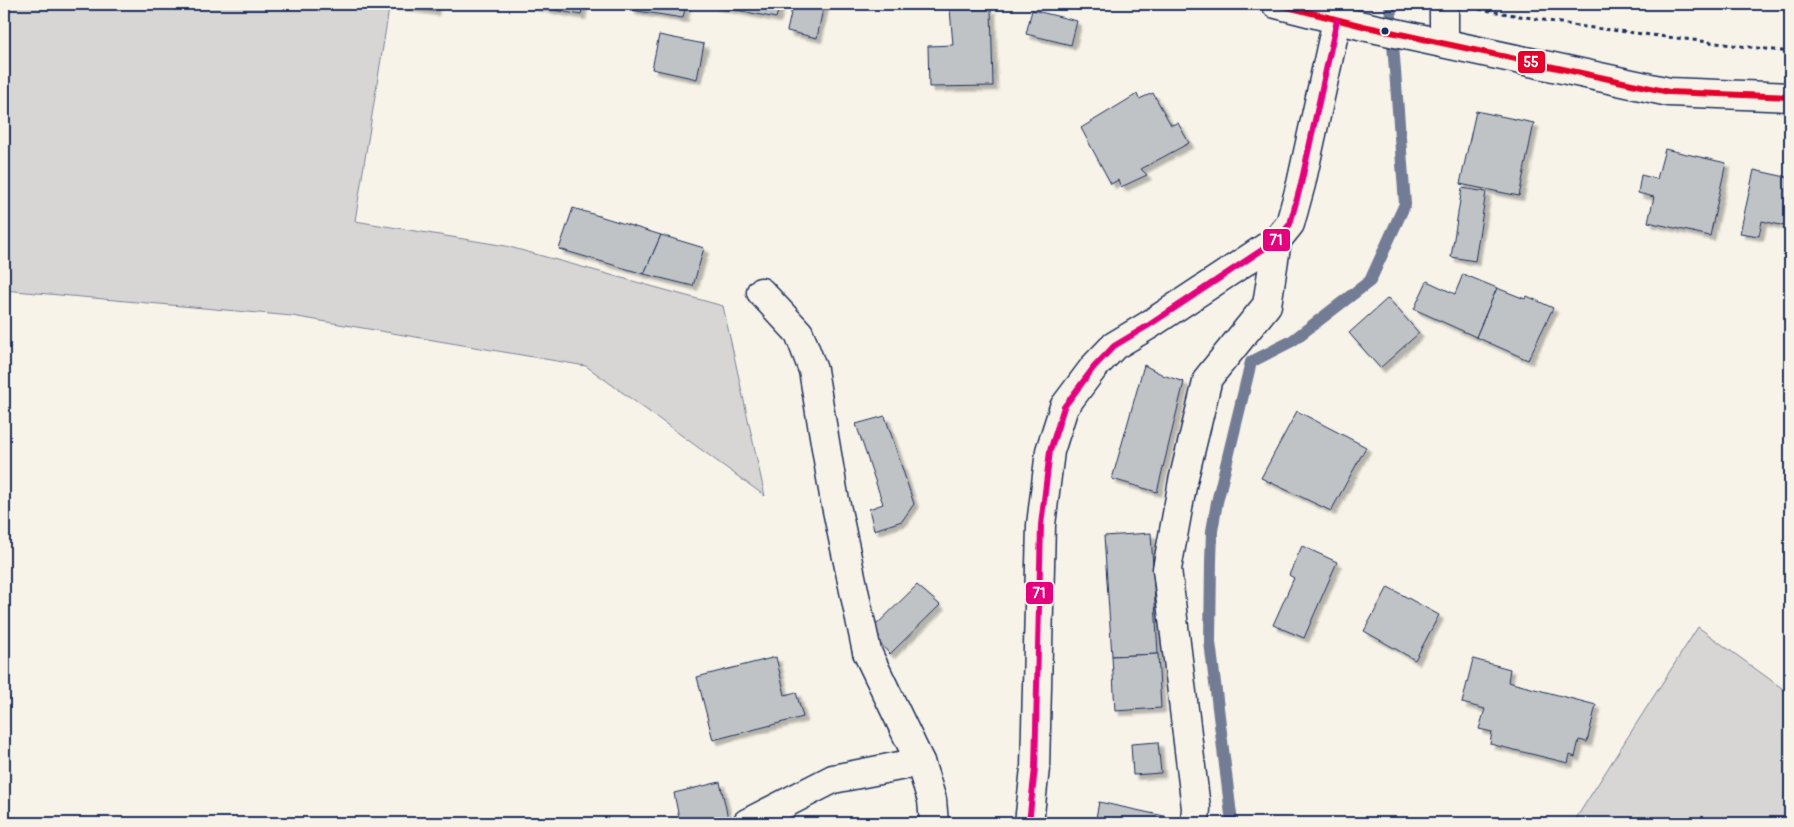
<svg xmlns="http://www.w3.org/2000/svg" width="1794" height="827" font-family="Pangolin,sans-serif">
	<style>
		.green { fill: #d7d6d4; stroke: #798299 }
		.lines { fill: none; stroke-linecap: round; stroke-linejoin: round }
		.stream { stroke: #727c95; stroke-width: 12 }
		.building { fill: #c0c3c5; stroke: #1b2f5e; filter: url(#shadow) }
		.minor-casing { stroke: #1b2f5e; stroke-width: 31 }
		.major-casing { stroke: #1b2f5e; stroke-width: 31 }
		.path { stroke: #1b2f5e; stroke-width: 3; stroke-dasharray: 4 4; stroke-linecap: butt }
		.minor { stroke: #f7f3e8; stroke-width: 28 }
		.major { stroke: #f7f3e8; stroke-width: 28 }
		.bus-1-casing { stroke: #f7f3e8; stroke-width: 10 }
		.bus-2-casing { stroke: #f7f3e8; stroke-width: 10 }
		.bus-1 { stroke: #e4002b; stroke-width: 6 }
		.bus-2 { stroke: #e5007d; stroke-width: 6 }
		.bus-dot { fill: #1b2f5e; stroke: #f7f3e8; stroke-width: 2 }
		.line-badge { stroke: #f7f3e8; stroke-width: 2 }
		.badge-label { font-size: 14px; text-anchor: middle; font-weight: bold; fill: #fff }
	</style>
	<defs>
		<filter id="shadow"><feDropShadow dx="4.5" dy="4.5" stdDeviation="1" flood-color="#0004"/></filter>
	</defs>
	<rect width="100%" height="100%" fill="#f7f3e8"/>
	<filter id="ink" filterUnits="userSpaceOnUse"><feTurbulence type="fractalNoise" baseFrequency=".02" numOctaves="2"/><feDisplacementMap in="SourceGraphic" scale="10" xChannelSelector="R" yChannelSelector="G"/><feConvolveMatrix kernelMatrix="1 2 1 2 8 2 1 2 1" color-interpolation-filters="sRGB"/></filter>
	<g filter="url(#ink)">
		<g class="green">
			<path d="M4 4H262L389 9 355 221 506 246 723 306 765 496 586 366 292 316 4 290Z"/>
			<path d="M1698 627 1790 694V823H1573Z"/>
		</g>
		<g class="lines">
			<path class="stream" d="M1232 823 1210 642 1211 562 1212 531 1217 502 1251 362 1292 341 1370 281 1405 204 1390 4"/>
		</g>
		<g class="building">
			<path d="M387 4H435L434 11Z"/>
			<path d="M523 4H583L581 15Z"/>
			<path d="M632 4H686L683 18 631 10Z"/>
			<path d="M713 4H780L776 18 712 5Z"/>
			<path d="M793 4H824L817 38 787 31Z"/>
			<path d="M950 9H991L993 86 929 87 928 46 953 45Z"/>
			<path d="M1032 10 1077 21 1071 45 1026 34Z"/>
			<path d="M659 35 704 44 697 79 652 69Z"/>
			<path d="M1153 93 1171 125 1178 123 1189 143 1141 169 1147 175 1121 187 1118 180 1111 184 1081 128 1137 94 1139 99Z"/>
			<path d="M1476 111 1534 123 1519 196 1460 184Z"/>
			<path d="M1665 149 1726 163 1710 236 1648 222 1654 197 1638 193 1641 175 1657 179Z"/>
			<path d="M1754 170 1790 178V227L1762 221 1759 236 1740 233Z"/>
			<path d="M1462 188 1486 192 1475 261 1451 257Z"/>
			<path d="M573 208 661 235 644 274 559 249Z"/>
			<path d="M661 235 704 248 693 286 644 274Z"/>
			<path d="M1463 274 1497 288 1476 337 1414 309 1427 281 1455 294Z"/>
			<path d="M1497 288 1525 299 1527 296 1553 308 1528 360 1476 337Z"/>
			<path d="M1388 298 1419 333 1380 368 1349 333Z"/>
			<path d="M1144 365 1163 375 1184 382 1157 492 1112 479Z"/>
			<path d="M1297 411 1366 447 1331 511 1261 478Z"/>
			<path d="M885 416 914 504 902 521 874 530 869 509 883 504 856 424Z"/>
			<path d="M1151 533 1158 654 1112 656 1104 536Z"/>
			<path d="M1302 546 1337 562 1304 638 1273 625 1294 578 1289 575Z"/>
			<path d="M917 585 940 605 890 654 869 632Z"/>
			<path d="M1388 587 1439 615 1415 660 1364 631Z"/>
			<path d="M1158 654 1161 708 1115 711 1112 656Z"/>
			<path d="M776 657 785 695 796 692 803 717 713 740 697 677Z"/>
			<path d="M1473 659 1510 669 1508 682 1596 705 1587 742 1579 740 1575 757 1570 755 1568 763 1490 744 1492 732 1479 729 1485 709 1462 703Z"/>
			<path d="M1158 742 1161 773 1133 775 1131 744Z"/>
			<path d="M720 782 728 818 705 823H680L674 793Z"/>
			<path d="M1099 802 1164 816 1162 823H1095Z"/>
		</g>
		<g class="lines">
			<g class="minor-casing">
				<g id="minor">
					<path d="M1444 43V4"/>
					<path d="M761 292 799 333 813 370 834 496 867 652 920 762 932 800 934 823"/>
					<path d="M747 823 833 779 920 762"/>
					<path d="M1029 823 1035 768 1041 525 1050 451 1064 407 1094 367 1114 346 1149 325 1277 240 1290 224 1301 184 1337 20"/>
					<path d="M1195 823 1196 808 1167 569 1183 481 1208 378 1267 305 1277 240"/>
				</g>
			</g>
			<g class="major-casing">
				<path id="major" d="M1276 4 1363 26 1669 92 1790 97"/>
			</g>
			<g class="path">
				<path d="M1191 8 1192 4"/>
				<path d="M1479 9 1578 26 1790 52"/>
			</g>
			<use href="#minor" class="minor"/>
			<use href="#major" class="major"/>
			<g class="bus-1-casing">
				<path id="bus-1" d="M1276 4 1363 26 1669 92 1790 97"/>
			</g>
			<g class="bus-2-casing">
				<path id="bus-2" d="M1029 823 1035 768 1041 525 1050 451 1064 407 1094 367 1114 346 1149 325 1277 240 1290 224 1301 184 1337 20"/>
			</g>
			<use href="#bus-1" class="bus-1"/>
			<use href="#bus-2" class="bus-2"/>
		</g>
	</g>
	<circle class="bus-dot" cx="1385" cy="31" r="4.5"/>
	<g class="line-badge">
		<rect x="1517" y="50" width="29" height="24" rx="5" fill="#e4002b"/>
		<rect x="1262" y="228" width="29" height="24" rx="5" fill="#e5007d"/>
		<rect x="1025" y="581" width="29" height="24" rx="5" fill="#e5007d"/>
	</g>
	<g class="badge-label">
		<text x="1531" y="67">55</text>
		<text x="1276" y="245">71</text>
		<text x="1039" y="598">71</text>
	</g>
	<rect width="1794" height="827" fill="none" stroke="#f7f3e8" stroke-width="20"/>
	<rect x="10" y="10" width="1774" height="807" fill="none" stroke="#1b2f5e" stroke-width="2" filter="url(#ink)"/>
</svg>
